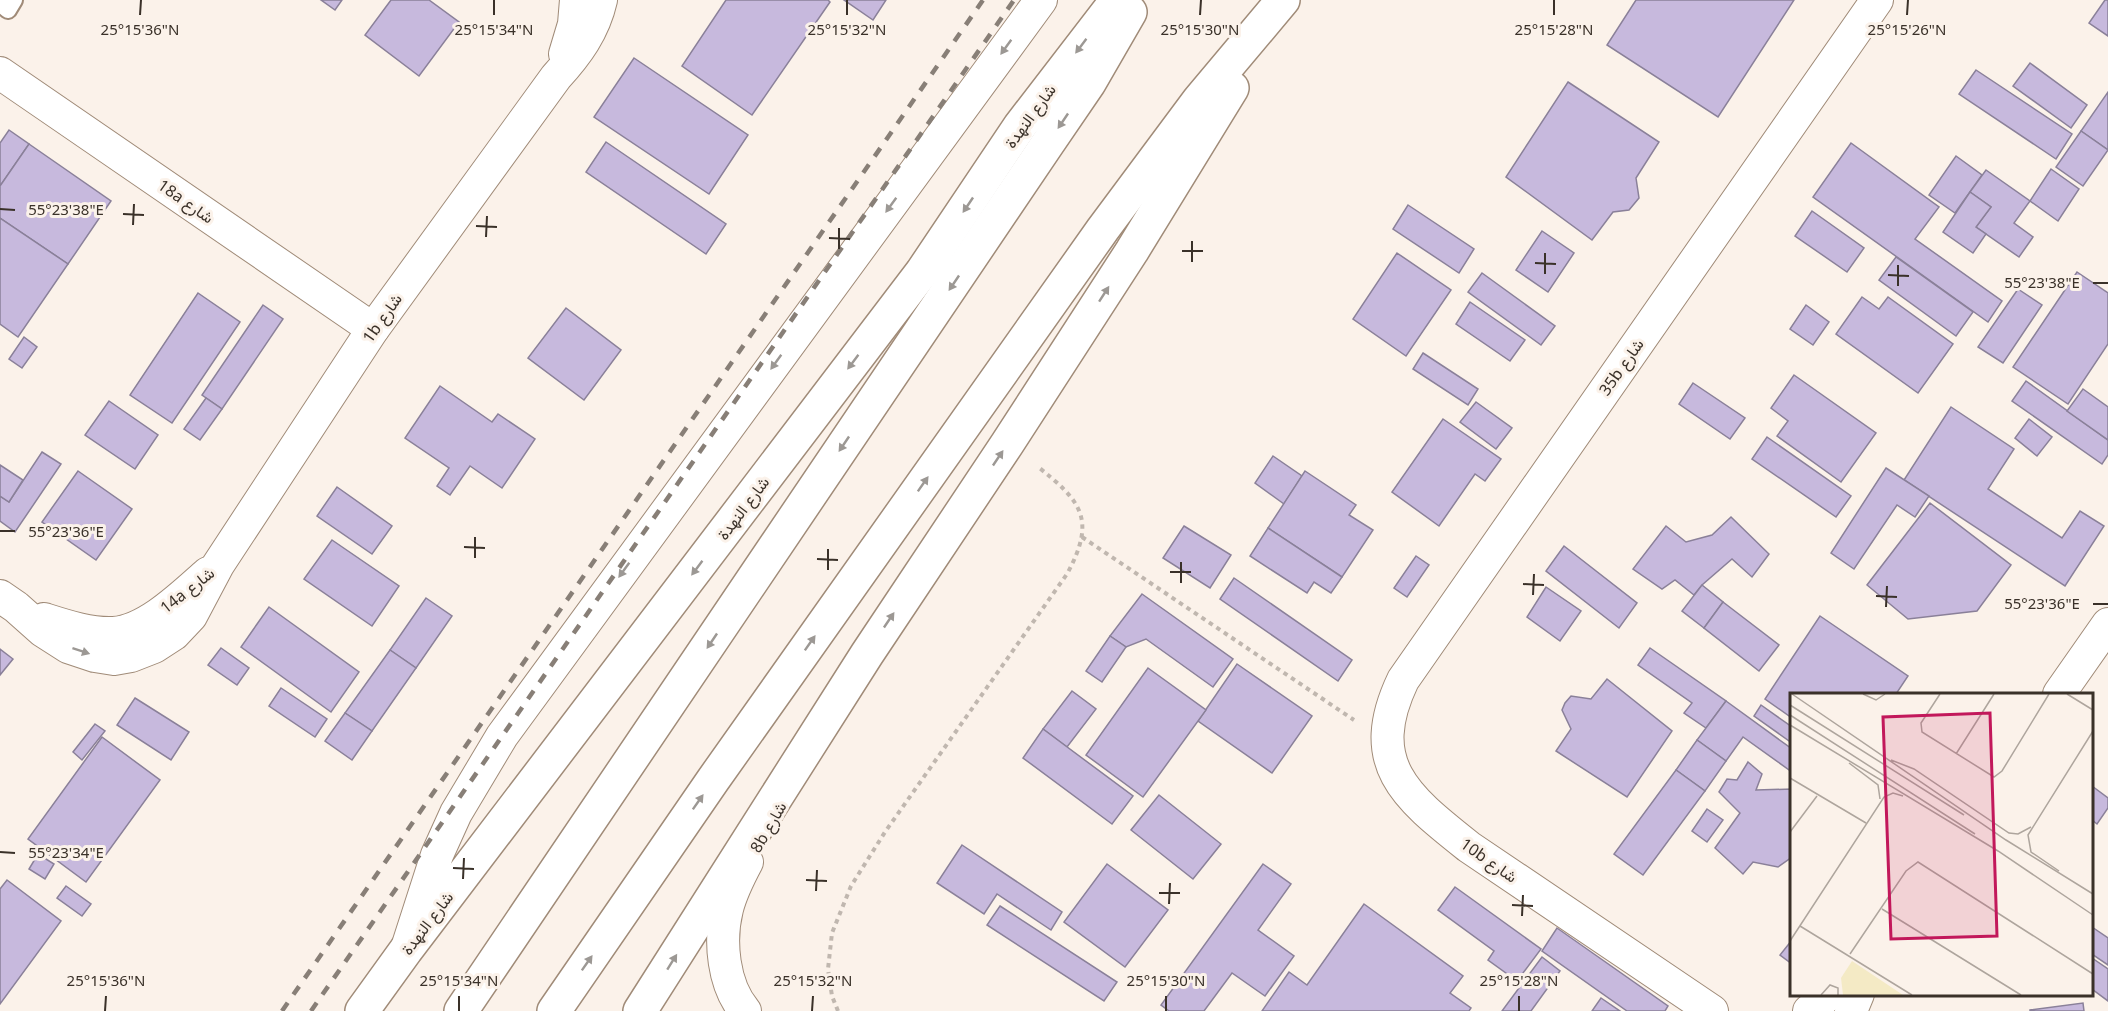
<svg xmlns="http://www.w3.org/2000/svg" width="2108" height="1011" font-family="'Noto Sans',Vazirmatn,sans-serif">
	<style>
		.building { fill: #c7b9dd; stroke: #8a8099; stroke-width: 1.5 }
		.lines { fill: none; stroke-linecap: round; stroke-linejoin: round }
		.lane-casing { stroke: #a08b78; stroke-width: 20 }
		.street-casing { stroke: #a08b78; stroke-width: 34 }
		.primary-casing { stroke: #a08b78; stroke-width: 36 }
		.path { stroke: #c0b7af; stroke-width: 4; stroke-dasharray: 4.5 4.5; stroke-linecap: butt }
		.lane { stroke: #fff; stroke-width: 16 }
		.street { stroke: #fff; stroke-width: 32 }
		.primary { stroke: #fff; stroke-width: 33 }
		.rail { stroke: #887f77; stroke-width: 4.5; stroke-dasharray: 10 10; stroke-linecap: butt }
		.oneway { fill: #9c9894 }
		.ticks { fill: none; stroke: #3a3129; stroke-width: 2 }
		.labels { text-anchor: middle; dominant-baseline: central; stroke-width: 6; stroke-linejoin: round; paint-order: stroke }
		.street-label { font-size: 16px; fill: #3a3129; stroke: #fbf2ea }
		.inset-road { fill: none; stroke: #aea59d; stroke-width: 1.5 }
		.view { fill: #c2185b; fill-opacity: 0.15; stroke: #c2185b; stroke-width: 3 }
		.inset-edge { fill: none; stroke: #3a3129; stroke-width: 3 }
		.ticks-label { font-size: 15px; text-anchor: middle; fill: #3a3129; stroke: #fbf2ea; stroke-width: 6; stroke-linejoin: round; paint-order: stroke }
	</style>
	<rect width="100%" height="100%" fill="#fbf2ea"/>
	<g class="building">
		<path d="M321 0H342L335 10Z"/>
		<path d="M391 0H429L459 22 419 76 365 35Z"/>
		<path d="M726 0H828L830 2 752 115 682 66Z"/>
		<path d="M844 0H886L873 20Z"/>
		<path d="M1636 0H1794L1718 117 1607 45Z"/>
		<path d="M2105 0H2108V36L2089 23Z"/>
		<path d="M634 58 748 135 709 194 594 117Z"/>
		<path d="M2030 63 2087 105 2071 128 2013 86Z"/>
		<path d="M1976 70 2072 134 2056 159 1959 94Z"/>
		<path d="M1568 82 1659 142 1636 178 1639 198 1629 210 1613 212 1592 240 1506 177Z"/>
		<path d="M2108 92V150L2081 131Z"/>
		<path d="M9 130 29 144 0 186V143Z"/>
		<path d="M2081 131 2108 150 2083 186 2056 167Z"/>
		<path d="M606 142 726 224 706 254 586 172Z"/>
		<path d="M1851 143 1939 207 1915 239 2002 301 1988 322 1813 197Z"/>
		<path d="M29 144 111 201 68 264 0 218V186Z"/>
		<path d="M1956 156 1982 175 1955 213 1929 195Z"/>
		<path d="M2051 169 2079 189 2058 221 2030 201Z"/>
		<path d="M1986 170 2030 201 2014 223 2033 237 2019 257 1976 227 1991 207 1970 192Z"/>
		<path d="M1970 192 1991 207 1976 227 1986 234 1973 253 1943 232Z"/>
		<path d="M1408 205 1474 249 1459 273 1393 229Z"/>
		<path d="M1812 211 1864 248 1847 272 1795 236Z"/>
		<path d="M0 218 68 264 18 337 0 324Z"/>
		<path d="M1542 231 1574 253 1548 292 1516 270Z"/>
		<path d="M1397 253 1451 290 1406 356 1353 319Z"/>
		<path d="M1896 257 1973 312 1956 336 1879 280Z"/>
		<path d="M2077 272 2108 293V344L2068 404 2013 367Z"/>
		<path d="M1482 273 1555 326 1541 345 1468 292Z"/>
		<path d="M2018 289 2042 305 2003 363 1978 347Z"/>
		<path d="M198 293 240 322 172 423 130 395Z"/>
		<path d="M1862 297 1879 309 1888 297 1953 344 1918 393 1836 334Z"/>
		<path d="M1470 302 1525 340 1510 361 1456 324Z"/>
		<path d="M263 305 283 319 222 409 202 395Z"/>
		<path d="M1806 305 1829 322 1813 345 1790 329Z"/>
		<path d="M566 308 621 350 584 400 528 358Z"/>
		<path d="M24 337 37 347 22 368 9 359Z"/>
		<path d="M1423 353 1478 389 1468 405 1413 369Z"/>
		<path d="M1794 375 1876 433 1841 482 1777 436 1788 421 1771 408Z"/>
		<path d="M2026 381 2108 440V455L2102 464 2012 401Z"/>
		<path d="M1693 383 1745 418 1730 439 1679 404Z"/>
		<path d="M440 386 492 422 498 414 535 439 502 488 470 466 450 495 437 486 449 468 405 438Z"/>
		<path d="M2083 389 2108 407V440L2067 411Z"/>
		<path d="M206 398 222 409 200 440 184 429Z"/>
		<path d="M109 401 158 435 135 469 85 435Z"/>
		<path d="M1476 402 1512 428 1496 449 1460 422Z"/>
		<path d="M1951 407 2014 449 1988 489 2062 538 2080 511 2104 526 2065 586 1904 480Z"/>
		<path d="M1443 419 1501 459 1485 481 1475 474 1439 526 1392 492Z"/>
		<path d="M2029 419 2052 437 2037 456 2015 438Z"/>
		<path d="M1767 437 1851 496 1836 517 1752 459Z"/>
		<path d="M42 452 61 464 15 532 0 521V496L9 502Z"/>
		<path d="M1273 456 1302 476 1284 504 1255 483Z"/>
		<path d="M0 465 23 480 9 502 0 496Z"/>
		<path d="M1886 468 1929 496 1915 517 1897 505 1854 569 1831 553Z"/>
		<path d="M78 471 132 509 96 560 42 522Z"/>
		<path d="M1305 471 1356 505 1349 515 1373 530 1342 577 1268 528Z"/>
		<path d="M337 487 392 526 372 554 317 516Z"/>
		<path d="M1930 503 2011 565 1977 611 1908 619 1867 585Z"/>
		<path d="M1731 517 1769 554 1752 577 1732 559 1702 585 1694 595 1675 580 1662 589 1633 569 1666 526 1686 542 1712 535Z"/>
		<path d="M1184 526 1231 555 1210 588 1163 558Z"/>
		<path d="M1268 528 1342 577 1331 593 1314 582 1307 593 1250 556Z"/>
		<path d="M332 540 399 586 372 626 304 579Z"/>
		<path d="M1564 546 1637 603 1619 628 1546 571Z"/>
		<path d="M1416 556 1429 565 1407 597 1394 588Z"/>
		<path d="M1234 578 1352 660 1338 681 1220 599Z"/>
		<path d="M1702 585 1723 602 1704 628 1682 611Z"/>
		<path d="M1546 587 1581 611 1560 641 1527 617Z"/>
		<path d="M1142 594 1233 659 1213 687 1146 639 1126 647 1110 636Z"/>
		<path d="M426 598 452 616 416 668 390 650Z"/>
		<path d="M1723 602 1779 645 1759 671 1704 628Z"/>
		<path d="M269 607 359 672 331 712 241 647Z"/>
		<path d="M1820 616 1908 676 1896 694H1792V718L1765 699Z"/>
		<path d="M1110 636 1126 647 1102 682 1086 671Z"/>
		<path d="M221 648 249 668 237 685 208 665Z"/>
		<path d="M1650 648 1726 701 1706 728 1684 713 1692 703 1638 665Z"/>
		<path d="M0 649 13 659 0 675Z"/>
		<path d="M390 650 416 668 372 731 345 713Z"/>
		<path d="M1237 664 1312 716 1272 773 1198 721Z"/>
		<path d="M1148 668 1206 710 1143 797 1086 755Z"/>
		<path d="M1607 679 1672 731 1627 797 1556 751 1571 729 1562 710 1565 703 1571 696 1591 699Z"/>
		<path d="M281 688 327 719 315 737 269 706Z"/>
		<path d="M1072 691 1096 709 1067 747 1043 729Z"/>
		<path d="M135 698 189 732 171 760 117 725Z"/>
		<path d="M1726 701 1792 749V772L1743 737 1726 761 1697 740Z"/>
		<path d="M1761 705 1792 727V743L1754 716Z"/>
		<path d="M345 713 372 731 352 760 325 741Z"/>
		<path d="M95 724 105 731 82 760 73 752Z"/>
		<path d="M1043 729 1133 796 1112 824 1023 758Z"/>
		<path d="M102 737 160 780 86 882 28 839Z"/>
		<path d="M1697 740 1726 761 1705 791 1676 770Z"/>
		<path d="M1748 762 1762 774 1756 790 1792 789V857L1778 867 1753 862 1743 874 1715 848 1740 813 1719 792 1727 779 1737 780Z"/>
		<path d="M1676 770 1705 791 1643 875 1614 854Z"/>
		<path d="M2092 786 2108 798V808L2097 824 2092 820Z"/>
		<path d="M1159 795 1221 844 1193 879 1131 830Z"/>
		<path d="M1707 809 1723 820 1707 842 1692 831Z"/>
		<path d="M962 845 1062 912 1051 930 997 894 984 914 937 883Z"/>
		<path d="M38 854 54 864 45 879 29 869Z"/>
		<path d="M1107 864 1168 910 1125 967 1064 922Z"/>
		<path d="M1263 864 1291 884 1258 930 1294 956 1265 996 1232 973 1204 1011H1169L1161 1005Z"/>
		<path d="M7 880 61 921 0 1004V889Z"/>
		<path d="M66 886 91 904 82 916 57 898Z"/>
		<path d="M1455 887 1541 949 1517 981 1488 960 1494 951 1438 910Z"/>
		<path d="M1364 904 1463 976 1450 993 1471 1008 1469 1011H1262L1289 972 1307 985Z"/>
		<path d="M1000 906 1117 982 1104 1001 987 925Z"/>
		<path d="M2092 927 2108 938V965L2092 954Z"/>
		<path d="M1557 928 1668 1006 1665 1011H1627L1542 951Z"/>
		<path d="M1792 940V964L1780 955Z"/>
		<path d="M1542 957 1560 971 1531 1011H1502Z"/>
		<path d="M2092 958 2108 969V1001L2092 989Z"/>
		<path d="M1601 998 1620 1011H1592Z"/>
		<path d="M2083 1003 2084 1011H2030V1010Z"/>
	</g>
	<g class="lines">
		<g class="lane-casing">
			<path id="lane" d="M0 3 8 10 14 0"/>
		</g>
		<g class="street-casing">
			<g id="street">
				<path d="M565 54 574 24 576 0"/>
				<path d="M0 73 373 329"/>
				<path d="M0 596 16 607 43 631 68 647 95 656 114 659 131 656 154 647 174 634 191 616 218 565 373 329 556 77C577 54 594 31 601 0"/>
				<path d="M44 619C66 626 90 634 113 633 147 631 183 595 208 573"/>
				<path d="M2059 694 2108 624"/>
				<path d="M408 945 437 855 456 813 502 736 1041 0"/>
				<path d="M745 1011C723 985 719 941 727 909 731 893 739 877 747 862"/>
				<path d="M1712 1011 1469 847C1406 797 1363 764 1403 680L1877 0"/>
				<path d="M1809 1011 1829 994"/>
				<path d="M1851 1011 1858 994"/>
			</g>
		</g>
		<g class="primary-casing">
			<g id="primary">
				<path d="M362 1011 406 950 922 272 1020 126 1117 0"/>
				<path d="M461 1011 1046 146 1089 83 1130 12"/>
				<path d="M554 1011 713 780 1103 229 1199 100 1283 0"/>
				<path d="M640 1011 867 654 1007 444 1132 251 1232 88"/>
			</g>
		</g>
		<g class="path">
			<path d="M1082 537 1354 720"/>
			<path d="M838 1011 832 996 828 969 832 933 851 886 885 832 1067 574C1097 519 1081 501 1037 466"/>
		</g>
		<use href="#lane" class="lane"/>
		<use href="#street" class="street"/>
		<use href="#primary" class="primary"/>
		<g class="rail">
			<path d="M282 1011 983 0"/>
			<path d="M311 1011 1014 0"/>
		</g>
	</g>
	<defs><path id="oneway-solid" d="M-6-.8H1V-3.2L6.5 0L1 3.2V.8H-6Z" transform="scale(1.5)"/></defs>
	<g class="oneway">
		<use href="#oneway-solid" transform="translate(1081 46) rotate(127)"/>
		<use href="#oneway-solid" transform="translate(1006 47) rotate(126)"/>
		<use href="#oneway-solid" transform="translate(1063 121) rotate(124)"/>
		<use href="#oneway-solid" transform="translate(891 205) rotate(126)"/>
		<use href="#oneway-solid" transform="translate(968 205) rotate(124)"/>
		<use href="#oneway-solid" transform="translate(954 283) rotate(124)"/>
		<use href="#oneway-solid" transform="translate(1104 294) rotate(-57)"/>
		<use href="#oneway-solid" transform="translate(776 362) rotate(126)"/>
		<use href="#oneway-solid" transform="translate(853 362) rotate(127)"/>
		<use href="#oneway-solid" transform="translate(844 444) rotate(124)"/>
		<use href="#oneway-solid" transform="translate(998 458) rotate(-56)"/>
		<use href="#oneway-solid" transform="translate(923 484) rotate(-55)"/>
		<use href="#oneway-solid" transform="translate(697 568) rotate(127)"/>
		<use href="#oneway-solid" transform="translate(624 570) rotate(126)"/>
		<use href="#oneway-solid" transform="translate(889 620) rotate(-56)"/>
		<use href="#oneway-solid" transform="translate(712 641) rotate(124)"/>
		<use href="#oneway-solid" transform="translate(810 643) rotate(-55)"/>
		<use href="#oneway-solid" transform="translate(81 651) rotate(18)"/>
		<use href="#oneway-solid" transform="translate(698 802) rotate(-55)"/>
		<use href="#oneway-solid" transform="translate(672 962) rotate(-58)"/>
		<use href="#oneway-solid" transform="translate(587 963) rotate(-55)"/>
	</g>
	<path class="ticks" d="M140 15 141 0M494 15V0M847 15V0M1200 15 1201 0M1554 15V0M1907 15 1908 0M0 209 15 210M123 214 144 215M133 225 134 204M476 226 497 227M486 237 487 216M829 238 850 239M839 249V228M1182 251H1203M1192 262V241M1535 263 1556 264M1545 274V253M1888 275 1909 276M2093 283H2108M1898 286V265M0 531H15M464 547 485 548M475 558V537M817 559 838 560M828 570V549M1170 572H1191M1181 583V562M1523 584 1544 585M1533 595 1534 574M1876 596 1897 597M2093 604H2108M1886 607 1887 586M0 852 15 853M453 868 474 869M463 879 464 858M806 880 827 881M816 891 817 870M1159 893H1180M1169 904 1170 883M1512 905 1533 906M1522 916 1523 895M105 1011 106 996M459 1011V996M812 1011 813 996M1166 1011V996M1519 1011V996"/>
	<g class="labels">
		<g class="street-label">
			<text transform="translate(1030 116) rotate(-54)">شارع النهدة</text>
			<text transform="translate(186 201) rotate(35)">18a شارع</text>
			<text transform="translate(382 318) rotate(-55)">1b شارع</text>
			<text transform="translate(1621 367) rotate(-55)">35b شارع</text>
			<text transform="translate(743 508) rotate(-53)">شارع النهدة</text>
			<text transform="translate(187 590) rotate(-38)">14a شارع</text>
			<text transform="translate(768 827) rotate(-60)">8b شارع</text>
			<text transform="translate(1489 860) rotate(35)">10b شارع</text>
			<text transform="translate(427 923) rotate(-53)">شارع النهدة</text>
		</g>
	</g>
	<g transform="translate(1790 693)">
		<rect width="303" height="303" fill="#fbf2ea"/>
		<path d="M62 268 113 302H53L51 285Z" fill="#f4eac5"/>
		<path class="inset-road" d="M2 1 216 147 303 201M73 1 86 7 95 1M150 1 131 30 132 39 204 84 212 78 259 1M277 1 303 17M0 12 174 122M0 22 185 141M0 32 208 158 303 222M166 61 204 1M101 67 124 76 219 140 228 141 241 134M59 70 88 92 90 106M0 85 76 130M0 139 27 103M269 178 241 159 238 142 303 38M92 216 231 302M10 233 122 302M0 248 94 104 103 100 113 103M60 261 116 178 128 169 303 281M31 302 40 292 48 295V302"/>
		<path class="view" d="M200 20 207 243 101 246 93 24Z"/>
		<rect width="303" height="303" class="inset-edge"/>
	</g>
	<g class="ticks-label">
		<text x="140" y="35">25°15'36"N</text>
		<text x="494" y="35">25°15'34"N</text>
		<text x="847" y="35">25°15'32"N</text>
		<text x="1200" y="35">25°15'30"N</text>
		<text x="1554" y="35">25°15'28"N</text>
		<text x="1907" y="35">25°15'26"N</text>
		<text x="66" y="215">55°23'38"E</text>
		<text x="2042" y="288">55°23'38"E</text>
		<text x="66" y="537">55°23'36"E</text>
		<text x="2042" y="609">55°23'36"E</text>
		<text x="66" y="858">55°23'34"E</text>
		<text x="106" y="986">25°15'36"N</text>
		<text x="459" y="986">25°15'34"N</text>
		<text x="813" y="986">25°15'32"N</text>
		<text x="1166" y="986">25°15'30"N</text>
		<text x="1519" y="986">25°15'28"N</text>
	</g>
</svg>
